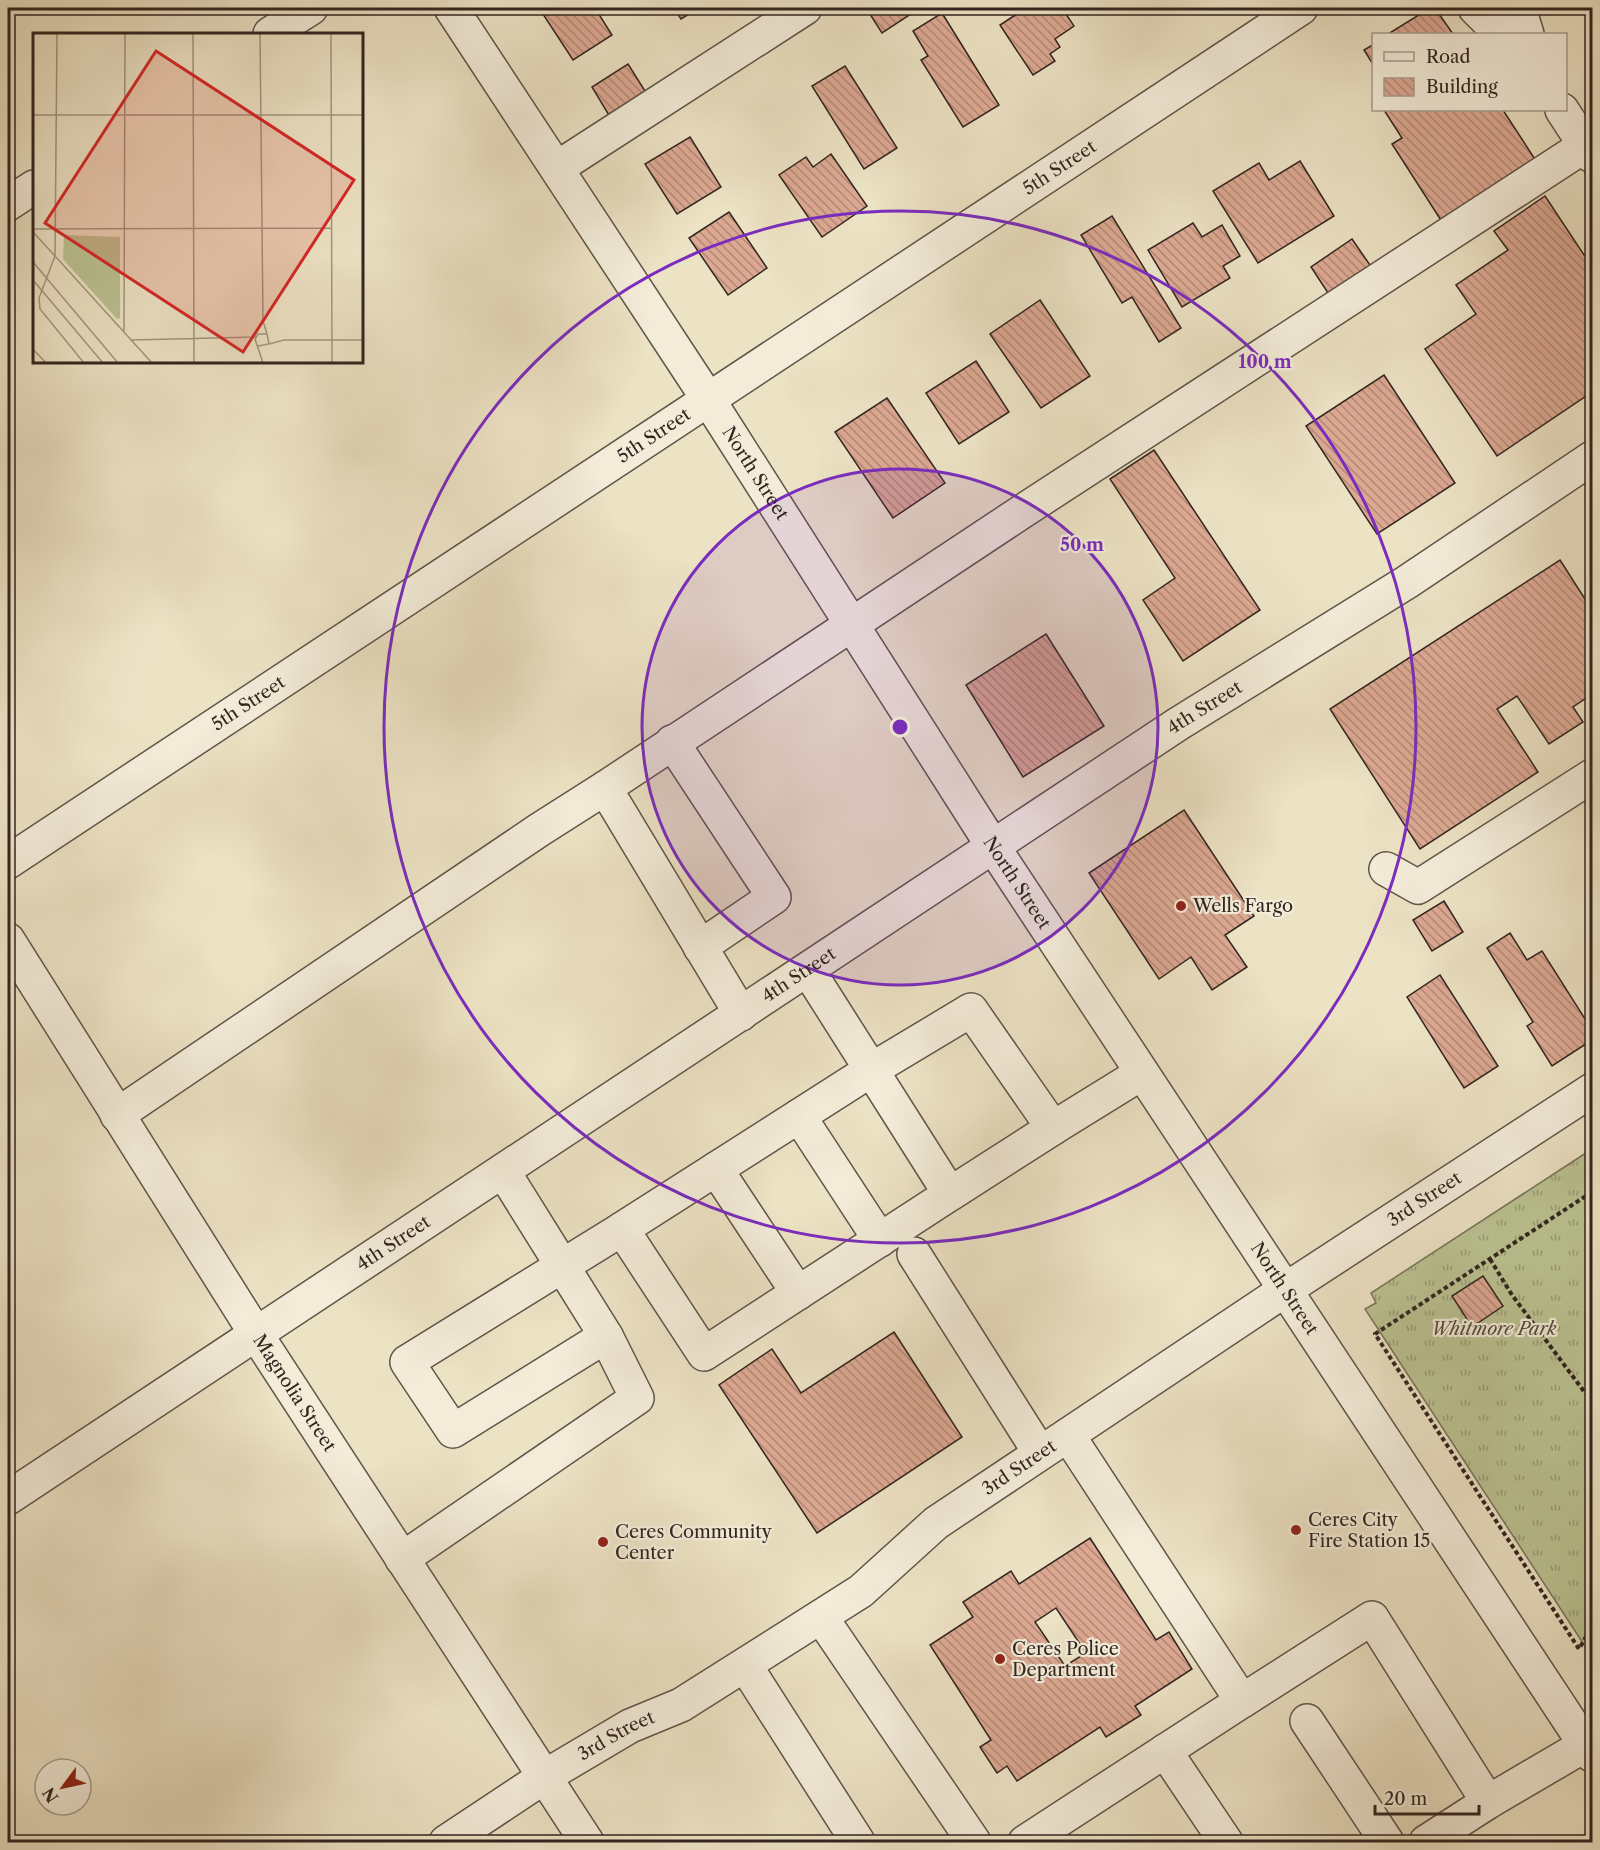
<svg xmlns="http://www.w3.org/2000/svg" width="1600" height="1850" font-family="'Libre Caslon Text',serif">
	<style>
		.grass { fill: url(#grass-tufts); stroke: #767459; stroke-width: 1.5 }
		.building { fill: url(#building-back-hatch); stroke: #322520; stroke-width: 1.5; fill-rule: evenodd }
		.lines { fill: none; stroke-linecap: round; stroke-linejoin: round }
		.minor-casing { stroke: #605449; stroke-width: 36 }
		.path { stroke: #322520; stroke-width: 4; stroke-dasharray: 4.5 3; stroke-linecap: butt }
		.minor { stroke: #f3ecd9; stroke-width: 33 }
		.ring { fill: none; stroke: #7b2cbf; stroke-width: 3 }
		.poi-dot { fill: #8f2418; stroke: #f3ecd9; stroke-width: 2 }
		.labels { text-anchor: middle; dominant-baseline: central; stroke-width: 4.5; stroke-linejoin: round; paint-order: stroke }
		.street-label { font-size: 18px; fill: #322520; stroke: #f3ecd9 }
		.poi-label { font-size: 18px; fill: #322520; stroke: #f3ecd9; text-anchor: start }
		.park-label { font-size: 18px; font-style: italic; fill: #544c3c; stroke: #f3ecd9 }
		.inset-road { fill: none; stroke: #a29682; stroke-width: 1.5 }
		.view { fill: #d62828; fill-opacity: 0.15; stroke: #d62828; stroke-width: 3 }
		.inset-edge { fill: none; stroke: #322520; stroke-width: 3 }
		.centre { fill: #7b2cbf; stroke: #f3ecd9; stroke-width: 3 }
		.ring-label { font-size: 18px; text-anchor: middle; font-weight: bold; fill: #7b2cbf; stroke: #f3ecd9; stroke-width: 4.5; stroke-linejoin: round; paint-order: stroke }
	</style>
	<defs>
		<pattern id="grass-tufts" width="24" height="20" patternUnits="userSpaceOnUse" patternTransform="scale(1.5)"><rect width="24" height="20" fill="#bbc292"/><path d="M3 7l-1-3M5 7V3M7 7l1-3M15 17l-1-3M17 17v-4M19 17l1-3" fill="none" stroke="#999d77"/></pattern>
		<pattern id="building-back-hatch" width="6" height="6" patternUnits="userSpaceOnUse" patternTransform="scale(1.5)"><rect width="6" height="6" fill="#dca892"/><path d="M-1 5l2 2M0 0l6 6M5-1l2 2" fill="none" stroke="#b38977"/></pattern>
	</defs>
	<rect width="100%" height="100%" fill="#ece2c4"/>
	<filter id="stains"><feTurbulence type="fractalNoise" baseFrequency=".00333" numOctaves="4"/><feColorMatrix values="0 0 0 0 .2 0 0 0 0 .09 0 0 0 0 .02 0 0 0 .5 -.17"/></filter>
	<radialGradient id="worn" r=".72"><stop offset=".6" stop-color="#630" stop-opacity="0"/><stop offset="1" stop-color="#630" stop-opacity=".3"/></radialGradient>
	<path class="grass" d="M1592 1149V1657L1365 1309 1376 1303 1371 1293Z"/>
	<g class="building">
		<path d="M539 8H595L612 35 573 60Z"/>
		<path d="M674 8H699L681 19Z"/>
		<path d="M866 8H920L882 33Z"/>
		<path d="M1026 8H1062L1074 26 1055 39 1060 47 1050 54 1055 61 1033 75 1000 25Z"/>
		<path d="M1430 8H1435L1453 34H1388Z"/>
		<path d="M942 13 999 105 963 127 921 60 928 56 913 31Z"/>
		<path d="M1374 44V66L1364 50Z"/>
		<path d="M628 64 650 99 613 122 592 87Z"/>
		<path d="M845 66 897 148 864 169 812 86Z"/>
		<path d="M1384 110H1503L1538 164 1444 225 1392 144 1402 138Z"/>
		<path d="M690 137 721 187 677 214 645 164Z"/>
		<path d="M831 154 867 206 822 237 779 175 806 157 813 167Z"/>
		<path d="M1300 161 1334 216 1258 263 1213 191 1259 163 1269 180Z"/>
		<path d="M1545 196 1592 267V392L1497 456 1425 349 1476 314 1456 285 1508 250 1494 231Z"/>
		<path d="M729 212 767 268 728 295 689 238Z"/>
		<path d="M1112 216 1181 328 1159 342 1132 297 1122 303 1081 235Z"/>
		<path d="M1193 223 1202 237 1222 225 1240 256 1223 266 1230 278 1182 307 1148 250Z"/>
		<path d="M1352 239 1372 268 1330 296 1311 267Z"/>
		<path d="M1040 300 1090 376 1041 408 990 334Z"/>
		<path d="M976 361 1009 412 959 444 926 393Z"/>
		<path d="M1384 375 1455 483 1377 534 1306 426Z"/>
		<path d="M887 398 945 483 893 518 835 432Z"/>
		<path d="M1154 450 1260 610 1183 661 1143 600 1175 578 1110 479Z"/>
		<path d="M1560 560 1592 610V694L1573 707 1583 722 1549 744 1517 696 1497 709 1538 772 1420 849 1330 709Z"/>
		<path d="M1046 634 1104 726 1023 777 966 685Z"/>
		<path d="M1184 810 1254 916 1225 935 1247 967 1212 990 1191 957 1159 979 1089 873Z"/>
		<path d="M1444 901 1463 932 1432 951 1413 920Z"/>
		<path d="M1510 933 1527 960 1542 951 1592 1030V1040L1552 1066 1527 1026 1533 1022 1487 948Z"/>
		<path d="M1440 975 1498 1066 1464 1088 1407 997Z"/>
		<path d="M1483 1276 1503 1306 1472 1327 1452 1296Z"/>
		<path d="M894 1332 962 1437 817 1533 719 1385 772 1349 801 1393Z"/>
		<path d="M1090 1538 1156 1640 1169 1632 1192 1669 1135 1706 1141 1715 1106 1737 1100 1727 1017 1781 1007 1766 997 1773 980 1747 991 1740 930 1645 973 1617 963 1602 1011 1571 1019 1584ZM1056 1608 1086 1653 1065 1666 1035 1622Z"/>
	</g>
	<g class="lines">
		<g class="minor-casing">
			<g id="minor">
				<path id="s1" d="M451 8 708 399 994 848 1592 1755"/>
				<path d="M1475 8 1501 34"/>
				<path d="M1519 8 1527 34"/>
				<path d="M270 34 311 8"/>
				<path d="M1562 110 1592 156"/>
				<path d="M557 168 805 8"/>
				<path d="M8 204 34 187"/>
				<path d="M672 742 774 897 700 947"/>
				<path id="s2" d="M8 862 1301 8"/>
				<path d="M1386 869 1418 887 1592 776"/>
				<path id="s3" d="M8 940 256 1334 587 1842"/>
				<path d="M808 970 950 1194 704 1354 622 1229 871 1070 971 1010 1053 1128 950 1194"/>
				<path d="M741 1014 605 788 1023 511 1592 141"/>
				<path d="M117 1115 539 830 605 788"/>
				<path d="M799 1116 880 1240"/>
				<path d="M1053 1128 1142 1073"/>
				<path d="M716 1169 798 1293"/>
				<path d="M503 1171 606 1336 453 1431 407 1362 622 1229"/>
				<path d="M914 1254 1040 1453"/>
				<path d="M1068 1435 1242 1701 1372 1618 1488 1802"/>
				<path id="s4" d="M8 1498 1178 724 1407 582 1592 458"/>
				<path d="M402 1559 637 1398 606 1336"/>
				<path d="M821 1617 974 1842"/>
				<path d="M745 1665 858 1842"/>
				<path d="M1307 1721 1387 1842"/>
				<path d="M1165 1751 1226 1842"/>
				<path id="s5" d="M446 1842 544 1777 630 1726 681 1705 861 1591 936 1523 1285 1290 1592 1090"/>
				<path d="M1025 1842 1242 1701"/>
				<path d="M1426 1842 1488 1802 1592 1741"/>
			</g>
		</g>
		<g class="path">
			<path d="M1592 1192 1375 1334 1579 1649 1592 1626"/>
			<path d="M1490 1259 1512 1295 1592 1402"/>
		</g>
		<use href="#minor" class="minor"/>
	</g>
	<circle cx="900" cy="727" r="258" fill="#7b2cbf" fill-opacity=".12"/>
	<g class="ring">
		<circle cx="900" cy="727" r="258"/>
		<circle cx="900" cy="727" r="516"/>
	</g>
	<g class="poi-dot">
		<circle cx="1181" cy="906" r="6"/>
		<circle cx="1296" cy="1530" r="6"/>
		<circle cx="603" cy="1542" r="6"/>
		<circle cx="1000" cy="1659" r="6"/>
	</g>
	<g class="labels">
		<g class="street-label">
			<text stroke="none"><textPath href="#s2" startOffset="1260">5th Street</textPath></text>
			<text stroke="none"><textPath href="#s2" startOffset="774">5th Street</textPath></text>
			<text stroke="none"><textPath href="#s1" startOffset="556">North Street</textPath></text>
			<text stroke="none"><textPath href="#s2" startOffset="288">5th Street</textPath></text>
			<text stroke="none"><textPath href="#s4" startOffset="1434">4th Street</textPath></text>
			<text stroke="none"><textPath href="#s1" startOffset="1042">North Street</textPath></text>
			<text stroke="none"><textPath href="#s4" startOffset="948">4th Street</textPath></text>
			<text stroke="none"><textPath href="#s5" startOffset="1173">3rd Street</textPath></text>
			<text stroke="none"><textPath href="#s4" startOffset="462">4th Street</textPath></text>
			<text stroke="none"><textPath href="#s1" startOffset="1528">North Street</textPath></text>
			<text stroke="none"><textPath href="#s3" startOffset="536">Magnolia Street</textPath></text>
			<text stroke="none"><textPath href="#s5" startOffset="687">3rd Street</textPath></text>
			<text stroke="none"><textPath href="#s5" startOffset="201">3rd Street</textPath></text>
		</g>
		<g class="poi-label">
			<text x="1193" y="906">Wells Fargo</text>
			<text x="1308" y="1520">Ceres City<tspan x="1308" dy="21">Fire Station 15</tspan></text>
			<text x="615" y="1532">Ceres Community<tspan x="615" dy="21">Center</tspan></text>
			<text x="1012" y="1649">Ceres Police<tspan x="1012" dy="21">Department</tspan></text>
		</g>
		<g class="park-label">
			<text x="1494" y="1329">Whitmore Park</text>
		</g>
	</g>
	<g transform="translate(33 33)">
		<rect width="330" height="330" fill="#ece2c4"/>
		<path d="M31 202 87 204V285L84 286 30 226Z" fill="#bbc292"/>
		<path class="inset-road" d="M24 0 22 223 119 330M160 0 161 330M227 0 230 288 234 301M298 0 299 330M0 82H330M0 196 299 195M0 199 22 223M22 223 6 265 7 276 51 330M0 229 85 330M0 247 70 330M91 298 92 0M98 307 223 304M236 311 251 307H330M225 313 236 311 234 301H225L222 306 230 330M0 316 13 330"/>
		<path class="view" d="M123 18 321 147 210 319 12 190Z"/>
		<rect width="330" height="330" class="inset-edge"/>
	</g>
	<circle cx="900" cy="727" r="9" class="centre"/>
	<g class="ring-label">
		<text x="1265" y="368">100 m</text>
		<text x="1082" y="551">50 m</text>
	</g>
	<rect width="1600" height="1850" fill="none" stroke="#ece2c4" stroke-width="30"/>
	<rect x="9" y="9" width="1582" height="1832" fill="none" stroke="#322520" stroke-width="3"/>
	<rect x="15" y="15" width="1570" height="1820" fill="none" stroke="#322520" stroke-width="1.5"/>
	<rect x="1372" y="33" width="195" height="78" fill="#f3ecd9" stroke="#a69c8f" stroke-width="1.5"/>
	<rect x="1384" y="52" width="30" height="9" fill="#f3ecd9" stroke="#a69c8f" stroke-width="1.5"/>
	<text x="1426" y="63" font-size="18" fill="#322520">Road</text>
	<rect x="1384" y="78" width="30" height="18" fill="url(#building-back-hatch)" stroke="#a69c8f" stroke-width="1.5"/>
	<text x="1426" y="93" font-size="18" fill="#322520">Building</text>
	<g transform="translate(63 1787) rotate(237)"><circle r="28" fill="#f3ecd9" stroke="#a69c8f" stroke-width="1.5"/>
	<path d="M0-4.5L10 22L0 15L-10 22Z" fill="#8f2418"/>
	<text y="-9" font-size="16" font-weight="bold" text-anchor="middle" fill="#322520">N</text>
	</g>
	<path d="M1375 1805v9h104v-9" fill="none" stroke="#322520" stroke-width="3"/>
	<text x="1384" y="1805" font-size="18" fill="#322520" stroke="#f3ecd9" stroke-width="4.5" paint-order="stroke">20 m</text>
	<rect width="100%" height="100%" filter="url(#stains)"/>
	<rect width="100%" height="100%" fill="url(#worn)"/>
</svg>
